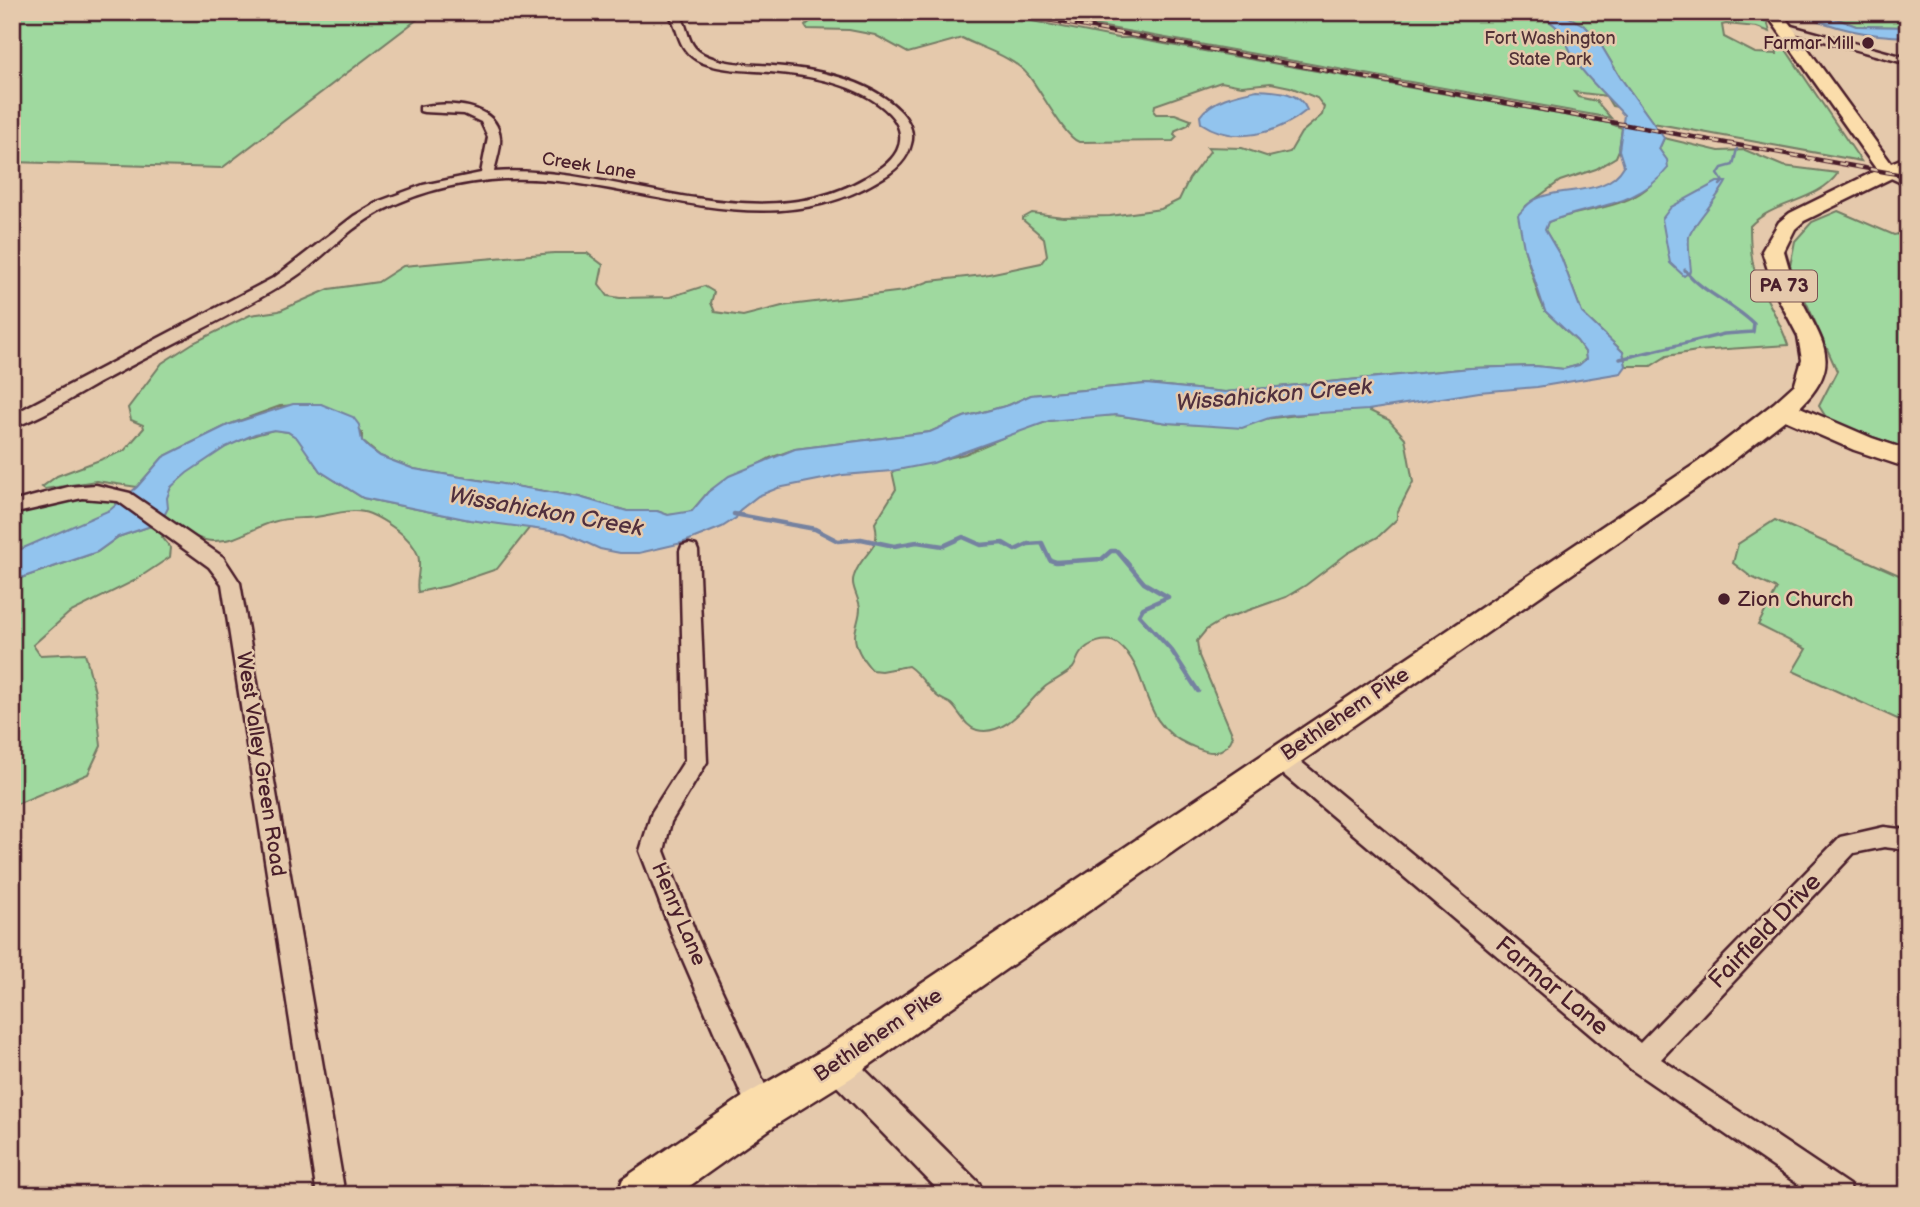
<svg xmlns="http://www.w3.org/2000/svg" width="1920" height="1207" font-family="'Balsamiq Sans',sans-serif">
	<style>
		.green { fill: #9fd99f; stroke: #747c65; stroke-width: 2 }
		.water { fill: #92c4ee; stroke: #7582a0; stroke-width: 2 }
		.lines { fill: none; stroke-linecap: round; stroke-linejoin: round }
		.stream-far2 { stroke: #7582a0; stroke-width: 2.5 }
		.stream-far1 { stroke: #7582a0; stroke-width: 3.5 }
		.stream { stroke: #7582a0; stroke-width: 4.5 }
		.minor-casing { stroke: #4a1f2b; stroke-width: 5 }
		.tertiary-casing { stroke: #4a1f2b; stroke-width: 5 }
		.primary-casing { stroke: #4a1f2b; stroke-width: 5 }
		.minor { fill: #e5c9ac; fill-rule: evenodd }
		.tertiary { fill: #e5c9ac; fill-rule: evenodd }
		.primary { fill: #fbddab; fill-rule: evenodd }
		.rail-casing { stroke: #4a1f2b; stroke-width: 4.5 }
		.rail { stroke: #e5c9ac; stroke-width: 2.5; stroke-dasharray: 8; stroke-linecap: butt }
		.poi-dot { fill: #4a1f2b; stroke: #e5c9ac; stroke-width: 2.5 }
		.labels { text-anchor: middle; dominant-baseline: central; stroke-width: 5; stroke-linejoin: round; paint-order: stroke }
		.far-park-label { font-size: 18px; fill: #523237; stroke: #e5c9ac }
		.far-poi-label { font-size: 18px; fill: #4a1f2b; stroke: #e5c9ac; text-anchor: end }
		.far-street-label { font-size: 18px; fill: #4a1f2b; stroke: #e5c9ac }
		.shield { fill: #e5c9ac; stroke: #785252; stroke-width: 2 }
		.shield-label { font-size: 19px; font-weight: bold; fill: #4a1f2b }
		.poi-label { font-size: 21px; fill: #4a1f2b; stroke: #e5c9ac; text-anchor: start }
		.street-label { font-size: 21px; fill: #4a1f2b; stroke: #e5c9ac }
		.water-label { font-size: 23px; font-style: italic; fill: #51303e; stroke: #e5c9ac }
		.near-street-label { font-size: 24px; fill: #4a1f2b; stroke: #e5c9ac }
	</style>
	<rect width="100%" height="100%" fill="#e5c9ac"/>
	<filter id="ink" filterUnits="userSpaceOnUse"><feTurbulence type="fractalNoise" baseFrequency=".0143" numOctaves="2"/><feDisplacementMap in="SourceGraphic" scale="14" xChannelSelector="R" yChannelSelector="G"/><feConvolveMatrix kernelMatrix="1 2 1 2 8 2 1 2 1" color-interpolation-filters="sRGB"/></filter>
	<g filter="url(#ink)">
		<g class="green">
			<path d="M12 12H427L222 168 12 162Z"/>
			<path d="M821 12H986L1118 38H1131L1609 123 1622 128 1619 150 1616 157 1596 169 1560 181 1526 206 1524 248 1539 297 1545 311 1577 341 1585 352 1586 359 1579 365 1564 369 1535 366 1471 368 1225 392 1146 384 1031 395 1009 405 964 417 930 432 795 449 770 458 708 492 692 511 681 514 668 515 657 511H627L579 497 414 469 380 456 362 441V433L321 404 280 406 228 425 163 457 137 487 96 481 45 489 42 487 57 476 124 451 144 428 143 425 131 420 128 408 162 363 193 343 250 315 279 311 329 289 378 282 403 266 554 253H587L603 265 599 284 608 296 620 298 670 297 704 286 714 292 711 303 715 312 743 316 782 306 904 291 930 281 984 275 1041 263 1047 255 1044 238 1023 220V218L1032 213 1063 217 1110 216 1161 209 1179 200 1189 179 1210 151 1207 147 1242 148 1269 157 1290 152 1301 133 1322 115 1324 107 1317 98 1290 87 1271 83 1242 86 1221 82 1155 105 1154 112 1156 114H1175L1191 120 1188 125 1176 130 1174 134 1177 137 1173 141 1079 142C1065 138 1040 89 1028 75 1014 57 981 48 962 38L908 53 875 35 849 30 807 29 805 26Z"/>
			<path d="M1021 12H1765L1770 32 1757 27 1726 24 1722 25 1724 37 1755 53 1777 54 1776 43 1782 44 1861 161 1653 123 1620 77 1598 40 1585 26 1637 110 1612 106 1606 96 1574 92 1578 97 1596 101 1611 118Z"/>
			<path d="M1819 12H1908V27L1856 26Z"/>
			<path d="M1664 138 1719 151 1745 150 1783 166 1838 173C1818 202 1773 201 1750 226 1750 240 1751 261 1756 275 1765 299 1780 320 1788 345L1697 351 1667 356 1651 366H1626L1623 352 1582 313 1561 257 1545 230 1548 222C1590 205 1649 211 1666 160L1659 149Z"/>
			<path d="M1838 211 1894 235 1908 232V449L1829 422 1819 406 1837 371 1790 266 1795 241 1812 222Z"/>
			<path d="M1340 410H1368L1389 420 1405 438 1413 482 1397 513V519L1378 537 1348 553 1306 585 1286 597 1224 619 1206 630 1197 641 1199 656 1233 736C1230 745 1224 750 1215 752 1206 753 1197 748 1189 745 1136 722 1153 672 1118 644 1107 636 1087 643 1080 654 1077 658 1076 664 1073 668 1066 675 1054 680 1046 686 1027 702 1007 737 977 730 965 727 960 712 951 704 947 701 941 700 937 696 927 687 920 674 908 666L881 671 872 670C864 661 855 648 855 636 855 627 860 618 860 608 859 597 850 586 854 576 862 551 882 551 875 523L896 489 892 471 965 454 1018 431 1049 421 1081 417 1116 415 1168 423 1212 425Z"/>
			<path d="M274 430 288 432 298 438 320 471 363 498 470 520 530 527 497 569 447 586 418 592C415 580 422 568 418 555 414 544 405 536 397 530 362 504 356 510 316 517 302 519 287 517 273 522 251 528 238 542 212 541 199 540 187 533 177 527L162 537 171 548 170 557 134 581 69 613 33 645 40 655 85 653 95 692 101 746 88 774 12 806V581L97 552 118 537 154 525C160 513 165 495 173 485 198 457 238 438 274 430Z"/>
			<path d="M100 491 128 512 12 569V515Z"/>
			<path d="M1775 520 1908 579V724L1793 671 1806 649 1758 625 1777 589 1751 577 1733 563 1738 544Z"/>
		</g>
		<g class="water">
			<path d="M1534 12H1560L1585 26 1598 40 1620 77 1664 138 1659 149 1667 160 1668 168C1637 208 1590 205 1548 222L1545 230 1561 257 1582 313 1623 352 1626 366 1621 373 1537 387 1479 392 1368 410 1287 415 1269 418 1242 428 1168 423 1116 415 1049 421 933 463 892 471 843 475 778 488 758 496 740 510 736 518 722 527 682 543 639 553H620L600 549 565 533 470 520 363 498 320 471 297 438 288 432 274 430 255 434 226 447 187 473 171 487 167 498 168 508 163 518 154 525 118 537 97 552 12 581V553L110 510 137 487 163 457 179 449 228 425 293 404H321L353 417 359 425 362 441 369 448 380 456 414 469 579 497 627 511H657L668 515 692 511 708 492 729 476 795 449 930 432 964 417 1009 405 1031 395 1146 384 1225 392 1471 368 1535 366 1564 369 1579 365 1586 359 1585 352 1577 341 1545 311 1524 248 1518 215C1523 210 1528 203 1534 200 1562 185 1606 198 1624 166L1619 150 1624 115C1610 100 1595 86 1582 70 1560 42 1573 32 1534 12Z"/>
			<path d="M1797 12H1819L1856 26 1908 27V37C1868 36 1834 29 1797 12Z"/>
			<path d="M1257 90C1275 91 1300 91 1307 110 1277 135 1234 145 1201 123L1200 116C1212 99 1238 94 1257 90Z"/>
			<path d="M1717 182H1726C1719 197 1691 226 1689 237 1688 248 1690 260 1691 271L1684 276 1670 263 1662 219 1671 207Z"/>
		</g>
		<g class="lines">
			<path class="stream-far2" d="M1720 185 1723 182 1718 174 1722 168 1733 165 1737 149"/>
			<path class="stream-far1" d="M1620 359 1724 334 1753 332 1754 324C1733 303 1704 294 1685 270"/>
			<path class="stream" d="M734 514 815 529 838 541 861 539 894 546 917 542 943 546 963 537 981 545 1003 543 1015 550 1028 544 1042 543 1050 560 1056 562 1102 559 1111 551H1117L1144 583 1168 597 1143 608 1139 615 1172 651 1198 691"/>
			<g class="minor-casing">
				<g id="minor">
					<path d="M668 12H678C690 27 685 44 703 54 724 65 750 64 773 66 814 69 869 79 899 110 908 119 915 132 911 144 907 162 892 173 877 181 755 254 619 167 490 180 442 185 392 199 352 230 332 246 314 265 292 279 234 315 170 344 110 377 80 392 44 418 12 427V415L275 277 354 216 380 201 423 185 481 173 488 137 481 122 464 114 424 112 420 111V107C446 101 498 103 500 138 501 149 496 161 494 172 613 163 754 243 865 178 877 171 890 164 897 151 904 137 899 123 889 113 861 84 808 75 770 72 746 70 718 71 697 60 676 48 680 29 668 12Z"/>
					<path d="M1784 24 1908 58V64L1780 29V25Z"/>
					<path d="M96 485 130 493 223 557 240 583 345 1195H317L222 584 209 567 118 501 82 498 12 514V502L68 487Z"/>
					<path d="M689 544 696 546 698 551 707 762 671 822 664 851 696 934 776 1109 772 1119 762 1123 752 1119 673 937 640 851 652 812 685 760 680 551 682 546Z"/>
					<path d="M1280 749 1288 751 1640 1043 1840 837 1884 827 1908 830V850L1884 847 1854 853 1661 1059 1849 1185 1853 1195H1814L1632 1070 1272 765 1269 758 1272 751Z"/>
				</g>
			</g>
			<g class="tertiary-casing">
				<g id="tertiary">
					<path d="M1887 167 1908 176V186L1882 174 1880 171Z"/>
					<path d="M837 1048 848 1053 979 1183 984 1195H943L826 1075 821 1064 826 1053Z"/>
				</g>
			</g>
			<g class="primary-casing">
				<path id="primary" d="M1765 12H1781L1891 163 1908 156V170L1804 221 1795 229 1784 251C1788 265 1792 280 1798 293 1820 340 1846 362 1800 407L1872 438 1908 450V468L1854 450 1785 420 1716 474 1292 768 851 1078 777 1124 677 1195H617L623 1179 747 1094 823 1050 1698 462 1774 403 1795 384 1802 360 1798 336 1775 292 1762 251 1779 222 1790 213 1877 170Z"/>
			</g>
			<use href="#minor" class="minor"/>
			<use href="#tertiary" class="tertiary"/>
			<use href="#primary" class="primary"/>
			<g class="rail-casing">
				<path id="rail" d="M1004 12 1908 176"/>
			</g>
			<use href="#rail" class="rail"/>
		</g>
	</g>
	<g class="poi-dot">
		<circle cx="1868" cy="43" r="7"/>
		<circle cx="1724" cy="599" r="7"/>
	</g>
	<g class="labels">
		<g class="far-park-label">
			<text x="1550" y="38">Fort Washington<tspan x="1550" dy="21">State Park</tspan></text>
		</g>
		<g class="far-poi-label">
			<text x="1854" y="43">Farmar Mill</text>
		</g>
		<g class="far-street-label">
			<text transform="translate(589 166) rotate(9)">Creek Lane</text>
		</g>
		<rect class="shield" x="1751" y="270.5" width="66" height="31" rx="5"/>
		<g class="shield-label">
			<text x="1784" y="286">PA 73</text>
		</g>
		<g class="poi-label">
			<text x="1738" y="599">Zion Church</text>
		</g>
		<g class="street-label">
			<text transform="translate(1345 714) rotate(-34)">Bethlehem Pike</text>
			<text transform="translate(261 764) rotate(81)">West Valley Green Road</text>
			<text transform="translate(679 914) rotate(67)">Henry Lane</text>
			<text transform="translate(878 1035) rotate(-34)">Bethlehem Pike</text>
		</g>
		<g class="water-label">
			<text transform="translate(1274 395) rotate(-5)">Wissahickon Creek</text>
			<text transform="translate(546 512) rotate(10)">Wissahickon Creek</text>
		</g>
		<g class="near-street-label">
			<text transform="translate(1765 931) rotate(-46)">Fairfield Drive</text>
			<text transform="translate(1552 986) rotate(40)">Farmar Lane</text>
		</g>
	</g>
	<rect width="1920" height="1207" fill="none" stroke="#e5c9ac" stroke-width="42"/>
	<rect x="21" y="21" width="1878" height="1165" fill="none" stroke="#4a1f2b" stroke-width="2.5" filter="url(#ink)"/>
</svg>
